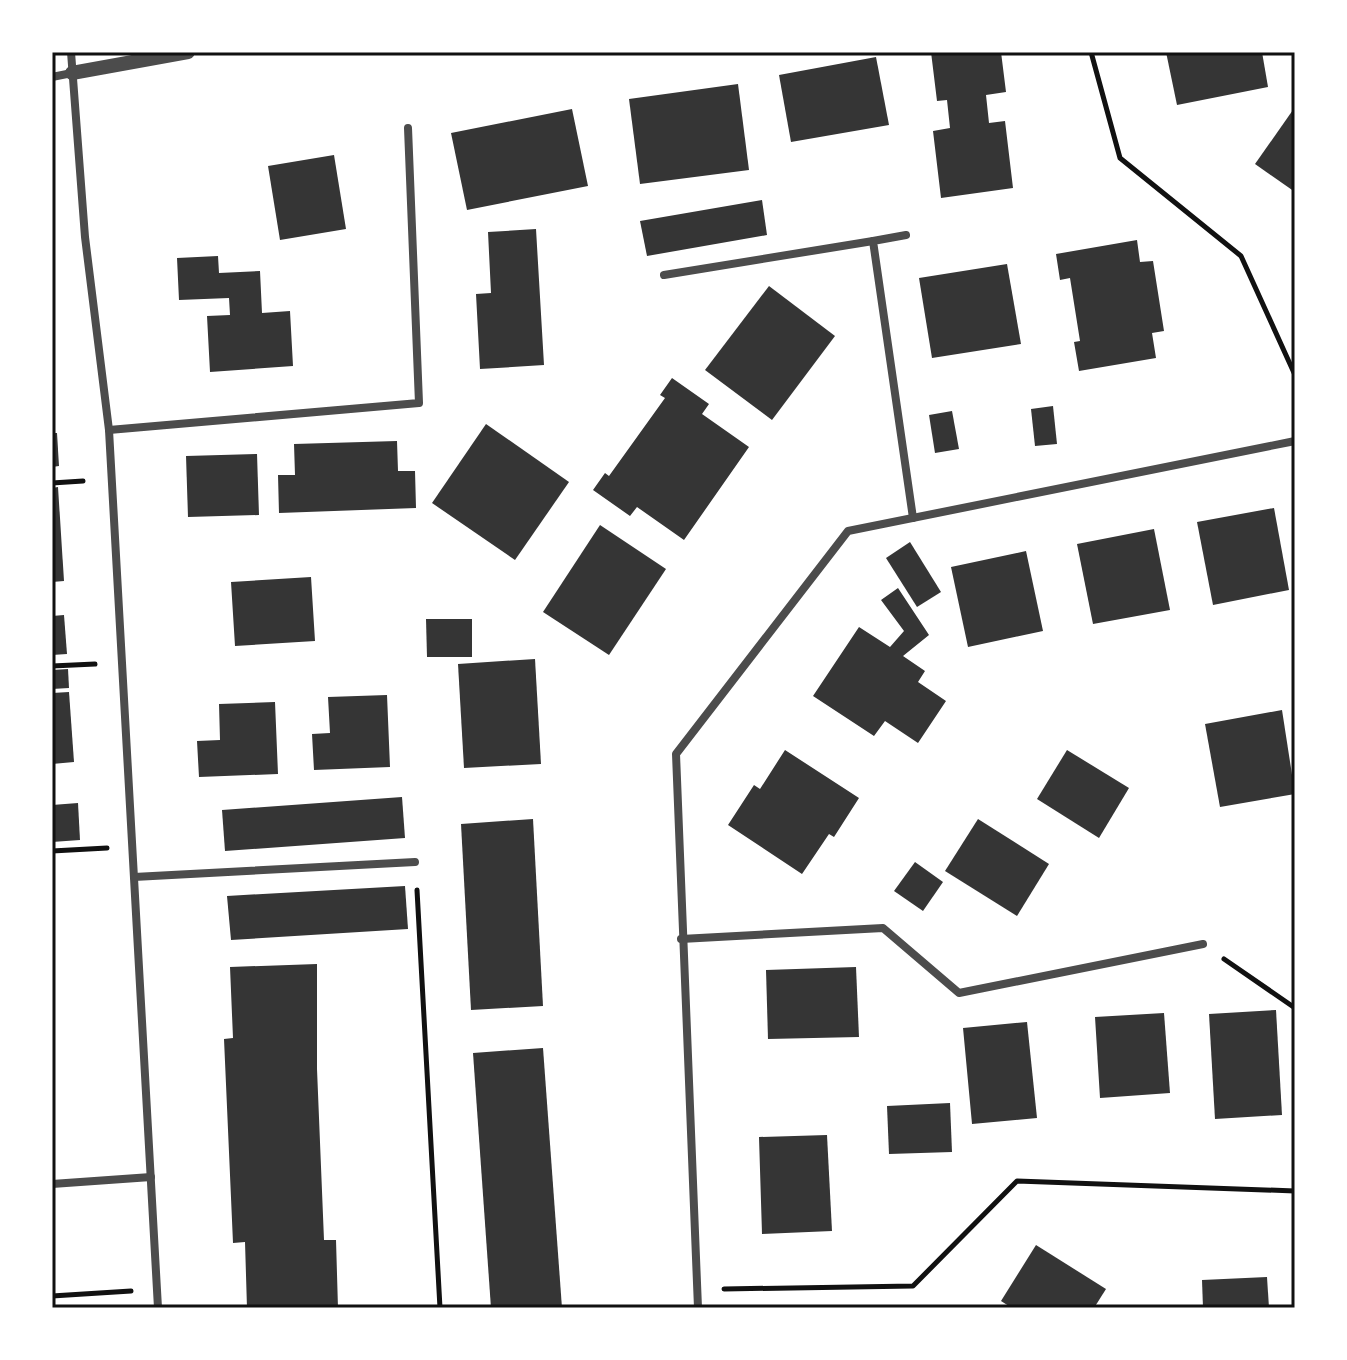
<svg xmlns="http://www.w3.org/2000/svg" width="1347" height="1360" font-family="'Source Sans 3',sans-serif">
	<style>
		.building { fill: #353535 }
		.lines { fill: none; stroke-linecap: round; stroke-linejoin: round }
		.path { stroke: #111; stroke-width: 5 }
		.minor { stroke: #4c4c4c; stroke-width: 8 }
		.tertiary { stroke: #4c4c4c; stroke-width: 14 }
		.neatline { fill: none; stroke: #111; stroke-width: 3 }
	</style>
	<rect width="100%" height="100%" fill="#fff"/>
	<g class="building">
		<path d="M931 52H1001L1006 92 986 95 989 123 1005 121 1013 188 941 198 933 131 950 128 947 100 937 101Z"/>
		<path d="M1166 52H1262L1268 87 1177 105Z"/>
		<path d="M876 57 889 125 791 142 779 75Z"/>
		<path d="M738 84 749 170 640 184 629 99Z"/>
		<path d="M1295 107V192L1255 164Z"/>
		<path d="M572 109 588 186 467 210 451 133Z"/>
		<path d="M334 155 346 229 280 240 268 166Z"/>
		<path d="M762 200 767 235 647 256 640 221Z"/>
		<path d="M536 229 544 365 480 369 476 294 491 293 488 232Z"/>
		<path d="M1137 240 1140 262 1153 261 1164 331 1152 333 1156 358 1079 371 1074 342 1080 341 1070 278 1060 280 1056 254Z"/>
		<path d="M218 256 219 273 260 271 262 313 290 311 293 366 210 372 207 316 230 315 229 298 179 300 177 258Z"/>
		<path d="M1007 264 1021 344 932 358 919 278Z"/>
		<path d="M769 286 835 336 772 420 705 370Z"/>
		<path d="M672 378 709 404 702 414 749 447 684 540 637 507 630 516 593 490 605 473 609 476 665 398 660 395Z"/>
		<path d="M1053 406 1057 444 1035 446 1031 409Z"/>
		<path d="M952 411 959 449 935 453 929 415Z"/>
		<path d="M486 424 569 482 515 560 432 503Z"/>
		<path d="M52 433H57L59 466 52 467Z"/>
		<path d="M397 441 398 471H415L416 508 279 513 278 475H295L294 444Z"/>
		<path d="M257 454 259 515 188 517 186 456Z"/>
		<path d="M58 487 64 581 52 582V488Z"/>
		<path d="M1274 508 1289 590 1213 605 1197 522Z"/>
		<path d="M600 525 666 569 609 655 543 612Z"/>
		<path d="M1154 529 1170 610 1093 624 1077 544Z"/>
		<path d="M910 542 941 592 917 607 886 558Z"/>
		<path d="M1026 551 1043 631 968 647 951 567Z"/>
		<path d="M311 577 315 641 235 646 231 582Z"/>
		<path d="M898 588 929 635 903 656 925 671 918 682 946 701 918 743 885 721 874 736 813 696 859 627 890 647 904 631 881 600Z"/>
		<path d="M64 615 67 654 52 655V616Z"/>
		<path d="M426 619H472V657H427Z"/>
		<path d="M535 659 541 764 464 768 458 664Z"/>
		<path d="M68 669 69 688 52 689V670Z"/>
		<path d="M69 692 74 762 52 764V693Z"/>
		<path d="M387 695 390 767 314 770 312 734 330 733 328 697Z"/>
		<path d="M275 702 278 774 199 777 197 741 220 740 219 704Z"/>
		<path d="M1282 710 1295 794 1220 807 1205 724Z"/>
		<path d="M785 750 859 798 834 837 829 834 802 874 728 825 754 785 760 789Z"/>
		<path d="M1067 750 1129 788 1099 838 1037 799Z"/>
		<path d="M402 797 405 838 225 851 222 810Z"/>
		<path d="M78 803 80 840 52 842V805Z"/>
		<path d="M533 819 543 1006 471 1010 461 824Z"/>
		<path d="M978 819 1049 864 1017 916 945 871Z"/>
		<path d="M915 862 943 882 923 911 894 891Z"/>
		<path d="M405 886 408 929 231 940 227 896Z"/>
		<path d="M317 964V1069L324 1240H336L338 1308H247L245 1242 233 1243 224 1039 233 1038 230 967Z"/>
		<path d="M856 967 859 1037 768 1039 766 970Z"/>
		<path d="M1276 1010 1282 1115 1215 1119 1209 1014Z"/>
		<path d="M1164 1013 1170 1093 1100 1098 1095 1017Z"/>
		<path d="M1027 1022 1037 1118 972 1124 963 1028Z"/>
		<path d="M543 1048 562 1308H491L473 1053Z"/>
		<path d="M950 1103 952 1152 889 1154 887 1106Z"/>
		<path d="M827 1135 832 1231 762 1234 759 1137Z"/>
		<path d="M1036 1245 1106 1289 1094 1308H1012L1001 1301Z"/>
		<path d="M1267 1277 1269 1308H1203L1202 1280Z"/>
	</g>
	<g class="lines">
		<g class="path">
			<path d="M1091 52 1120 158 1241 256 1295 375"/>
			<path d="M52 483 83 481"/>
			<path d="M52 666 95 664"/>
			<path d="M52 851 107 848"/>
			<path d="M417 890 440 1308"/>
			<path d="M1224 959 1295 1008"/>
			<path d="M724 1289 913 1286 1017 1181 1295 1191"/>
			<path d="M52 1296 131 1291"/>
		</g>
		<g class="minor">
			<path d="M71 52 85 237 109 430 158 1308"/>
			<path d="M52 77 72 73"/>
			<path d="M906 235 873 241 913 518"/>
			<path d="M664 275 873 241"/>
			<path d="M109 430 419 403 408 128"/>
			<path d="M134 877 415 862"/>
			<path d="M681 939 883 928 959 993 1203 944"/>
			<path d="M52 1184 151 1177"/>
			<path d="M698 1308 676 754 848 531 1295 441"/>
		</g>
		<path class="tertiary" d="M72 73 188 52"/>
	</g>
	<rect width="1347" height="1360" fill="none" stroke="#ffffff" stroke-width="108"/>
	<rect x="54" y="54" width="1239" height="1252" class="neatline"/>
</svg>
